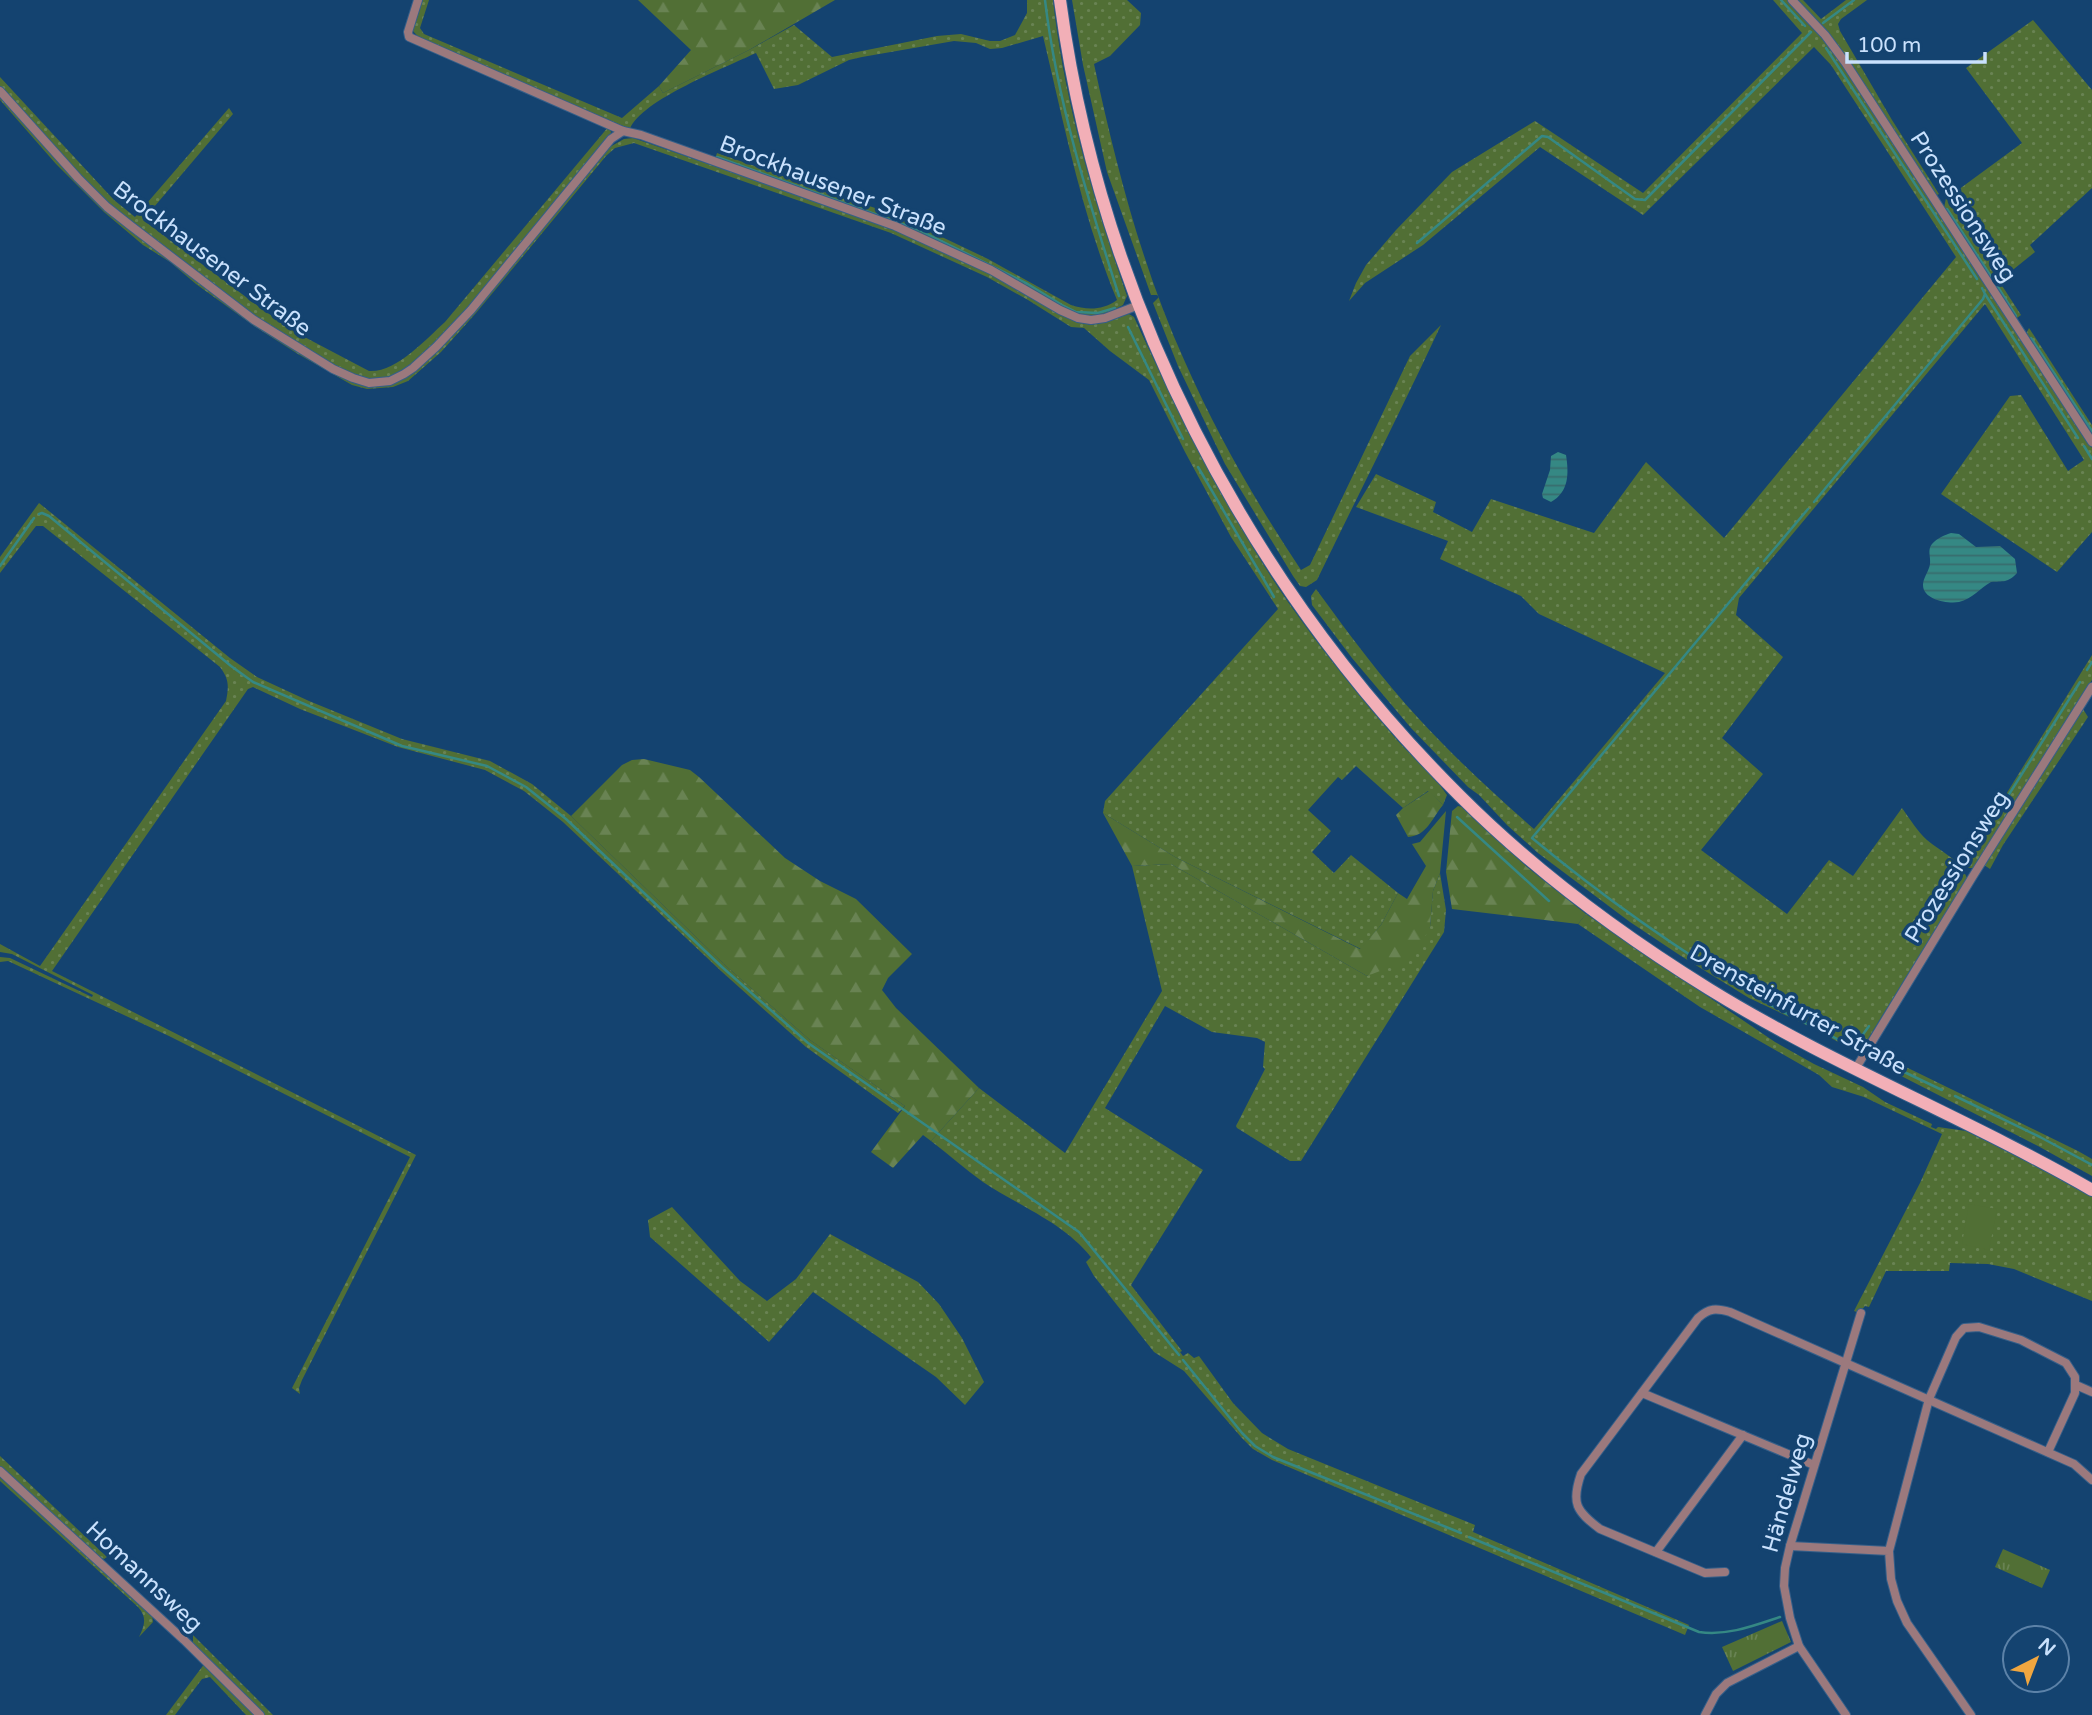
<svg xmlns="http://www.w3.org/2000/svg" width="2092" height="1715" font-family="'Varela Round',sans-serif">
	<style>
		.grass { fill: url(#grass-dots) }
		.forest { fill: url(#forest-firs) }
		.park { fill: url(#park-tufts) }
		.garden { fill: #516f35 }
		.water { fill: url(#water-rules) }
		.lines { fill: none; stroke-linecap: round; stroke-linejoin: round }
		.stream { stroke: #358884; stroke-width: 2.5 }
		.minor-casing { stroke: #355f89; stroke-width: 10 }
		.primary-casing { stroke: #355f89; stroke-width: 14 }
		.minor { stroke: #9b797d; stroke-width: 8 }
		.primary { stroke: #f2afb7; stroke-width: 12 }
		.labels { text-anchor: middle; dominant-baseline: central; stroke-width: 7; stroke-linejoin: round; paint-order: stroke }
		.street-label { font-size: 23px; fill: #c9e1fd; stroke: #144370 }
	</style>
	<defs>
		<pattern id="grass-dots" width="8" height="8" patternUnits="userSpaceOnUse" patternTransform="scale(1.75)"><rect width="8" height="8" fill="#516f35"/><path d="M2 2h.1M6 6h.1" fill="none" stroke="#698353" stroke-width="1.8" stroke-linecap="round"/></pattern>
		<pattern id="forest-firs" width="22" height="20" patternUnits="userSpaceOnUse" patternTransform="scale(1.75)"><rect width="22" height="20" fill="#516f35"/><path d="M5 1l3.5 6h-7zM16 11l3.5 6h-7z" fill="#698353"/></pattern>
		<pattern id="park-tufts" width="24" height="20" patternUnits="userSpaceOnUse" patternTransform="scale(1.75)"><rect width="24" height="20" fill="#516f35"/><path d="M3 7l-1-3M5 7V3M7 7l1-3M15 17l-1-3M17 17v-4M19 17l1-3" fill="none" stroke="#698353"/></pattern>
		<pattern id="water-rules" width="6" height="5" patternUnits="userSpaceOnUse" patternTransform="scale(1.75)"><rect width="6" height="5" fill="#358884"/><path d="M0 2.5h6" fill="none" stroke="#386d6e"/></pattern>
	</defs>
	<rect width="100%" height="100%" fill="#144370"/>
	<g class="grass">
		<path d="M421 0H429L420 28 424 34 622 118 659 86 663 93 749 50 794 25 832 57 937 36 961 34 990 41H1000L1015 35 1027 13V0H1053C1064 101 1094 201 1127 296L1123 305 1104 315H1080L1062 308 992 268 715 159 717 153 898 216 988 259 1071 305C1086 310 1102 311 1117 300 1082 216 1064 124 1043 36L1002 48 990 49 976 43 954 41 862 57 849 60 798 85 774 89 756 53C727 67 641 100 630 129L421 40 413 31V23Z"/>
		<path d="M1072 0H1127L1141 13 1140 25 1110 56 1094 64C1116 166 1142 267 1185 362 1217 435 1257 504 1301 570L1310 565 1410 356 1441 325C1401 411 1358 495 1317 580L1306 587 1300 586 1293 576 1225 464 1178 366 1153 303 1159 297 1157 295H1151L1107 172 1083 65Z"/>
		<path d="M1773 0H1788L1823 38 1844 64 2092 448V532L2057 572 1941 494 2010 396 2021 395 2068 471 2084 460 1985 304 1739 598 1736 615 1783 657 1722 738 1763 774 1701 850 1787 914 1829 860 1853 876 1902 808C1910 819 1917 831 1927 840 1942 853 1959 858 1967 878L1863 1047 1857 1053 1819 1031 1749 998 1681 956 1630 922 1538 853 1507 825 1479 795 1468 787 1411 728 1352 658 1312 605 1311 596 1316 589C1349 634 1382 679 1420 720 1456 759 1494 794 1534 829L1665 673 1539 614 1521 596 1440 559 1448 541 1356 507 1376 474 1436 502 1433 512 1472 532 1491 499 1594 533 1646 462 1724 538 1956 257 1831 65 1814 47 1643 215 1540 147 1423 245 1365 283 1349 301 1356 283 1366 265 1396 230 1452 172 1535 121 1643 193 1802 33Z"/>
		<path d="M1796 0H1803L1821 19 1846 0H1867L1841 19 1838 24 1840 31 1892 120 1939 194 1937 195 1934 194 1888 123Z"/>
		<path d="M2033 20 2092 90V188L2030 245 2035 252 1999 281 2021 315 2017 318 2014 317 1944 208 1946 198 1950 203 1961 196 1958 190 2022 143 1966 68Z"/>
		<path d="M0 77 114 200 135 217 229 108 233 114 143 220 262 309 295 332 369 371C396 373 426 339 445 322L609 126 611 132 610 137 469 308 434 345 412 365 388 378 371 380 355 376 336 367 256 318 109 206 0 87Z"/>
		<path d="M0 95 91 195 253 321 367 386 391 384 415 371 608 148 624 139 633 138 893 228 988 272 1076 321 1091 325 1129 314 1134 317C1179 415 1227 513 1288 602 1321 649 1359 696 1397 740 1413 758 1433 774 1447 795L1443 805 1428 791 1403 808 1356 766 1342 780 1338 777 1308 810 1331 831 1312 852 1334 873 1351 855 1398 893 1381 925 1361 949 1175 857 1103 813 1105 801 1278 609 1231 537 1185 452 1149 380 1110 351 1084 328 1071 327 1028 300 987 277 891 233 634 143 615 148 606 156 476 313 441 352 408 381 393 387 367 389 352 385 298 354 254 326 196 284 170 262 143 245 104 212 56 164 0 100Z"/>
		<path d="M2029 328 2092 425V437L2028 336 2027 332Z"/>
		<path d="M39 503 230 658 257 677 309 701 402 739 490 761 532 784 571 816 726 966 810 1040 905 1106 898 1113 806 1047 721 971 563 822 524 791 485 770 398 747 300 709 253 687 248 689 52 971 416 1155 302 1380 299 1388 300 1394 292 1388 410 1157 169 1036 8 961 0 962V957L10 958 92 997 93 995 12 954 0 952V944L40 966 226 701C229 686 229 679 220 667L43 526H36L0 573V557Z"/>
		<path d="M2092 655V680L1974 868H1968L1963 864Z"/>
		<path d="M2083 709 2088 717 2003 845 1990 869 1984 865Z"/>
		<path d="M1171 864 1367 976 1430 927 1433 891 1440 873 1446 910 1444 932 1301 1161H1290L1237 1128 1236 1126 1265 1069 1263 1067 1265 1042 1257 1038 1212 1032 1165 1006 1105 1108 1203 1170 1131 1285 1182 1351 1180 1352 1183 1356 1188 1353 1194 1358 1199 1356 1233 1403 1262 1433 1288 1449 1475 1525 1473 1532 1689 1625 1685 1635 1272 1460 1253 1449 1241 1437 1184 1371 1154 1352 1094 1276 1086 1262 1091 1257C1063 1222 1019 1206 983 1182 965 1169 948 1154 931 1141L979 1088 1065 1153 1162 991 1132 866Z"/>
		<path d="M1586 914 1775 1042 1814 1064 1863 1087 1885 1102 1932 1124 1931 1127 1936 1129 1938 1127 1966 1131 2028 1161 2092 1196V1301L2014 1269 1988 1264 1950 1263 1949 1271H1886L1869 1307 1865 1306 1859 1313 1854 1311 1920 1183 1942 1134 1864 1097 1832 1087 1819 1075 1700 1007 1578 924Z"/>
		<path d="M1871 1050 2078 1151 2092 1159V1176L2038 1146 1868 1059Z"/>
		<path d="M672 1207 740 1281 767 1301 796 1279 830 1234 918 1282 939 1304 962 1338 984 1382 965 1405 936 1377 813 1292 769 1342 650 1237 648 1220Z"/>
		<path d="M0 1456 107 1557 104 1559 99 1557 0 1467Z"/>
		<path d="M0 1474 152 1615 153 1622 139 1637C145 1625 147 1617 138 1607L0 1481Z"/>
		<path d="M193 1635 273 1715H264L193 1644Z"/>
		<path d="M205 1663 256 1715H246L210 1677 202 1679 175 1715H166Z"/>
	</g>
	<g class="forest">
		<path d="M638 0H835L749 50 663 93 659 86 691 50Z"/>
		<path d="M644 759 690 770 699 777 785 858 820 881 856 899 912 954 888 978 882 990 896 1008 979 1088 931 1141 923 1135 893 1168 871 1152 905 1106 810 1040 726 966 571 816 622 765 632 760Z"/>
		<path d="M1429 791 1443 805C1432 818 1427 836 1408 837L1396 815 1403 808Z"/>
		<path d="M1458 806 1462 807 1527 867 1586 914 1578 924 1452 909 1446 872 1452 811Z"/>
		<path d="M1446 811 1440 873 1433 891 1430 927 1414 958 1367 976 1171 864 1132 866 1103 813 1175 857 1360 949 1381 925 1398 893 1407 899 1426 866 1412 844 1420 842Z"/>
	</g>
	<g class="park">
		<path d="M2003 1549 2050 1570 2042 1588 1995 1567Z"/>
		<path d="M1782 1621 1791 1642 1733 1671 1722 1647Z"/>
	</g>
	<path class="garden" d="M1969 1204 1997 1209 1989 1250 1962 1244Z"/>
	<g class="water">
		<path d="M1558 452 1566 455C1569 474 1569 492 1551 502L1543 498 1542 494 1550 470 1551 456Z"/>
		<path d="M1951 533 1959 534 1976 547 2000 546 2015 559 2017 573C2008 583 2003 581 1991 582 1980 588 1972 599 1959 602 1948 604 1923 600 1923 585 1923 578 1929 571 1930 564 1931 557 1927 550 1932 544 1937 538 1945 535 1951 533Z"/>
	</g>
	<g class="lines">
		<g class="stream">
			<path d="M1045 0C1057 101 1088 199 1119 296"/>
			<path d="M1781 0 1805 26"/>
			<path d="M1823 23 1854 0"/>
			<path d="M1826 48 1977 279"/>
			<path d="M717 157 919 230 1026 283 1062 305 1076 312 1098 313 1115 308"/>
			<path d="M1947 209 1992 278"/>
			<path d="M1417 243 1542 136 1548 137 1635 199 1645 200 1811 32"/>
			<path d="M1996 284 2016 316"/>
			<path d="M1985 294 2078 438"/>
			<path d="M1128 327 1183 439"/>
			<path d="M2031 338 2092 431"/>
			<path d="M2084 446 2092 459"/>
			<path d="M1198 467 1274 597"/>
			<path d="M1814 502 1983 299 1985 294 1982 288"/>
			<path d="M39 514 42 513 49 516 231 666 253 682 402 746 487 766 526 787 566 819 722 967 808 1043 1079 1232 1179 1355"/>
			<path d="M1764 561 1808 509"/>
			<path d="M0 566 34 518"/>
			<path d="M1758 568 1532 838C1604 898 1680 951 1760 999 1789 1016 1821 1030 1850 1046L1854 1047 1869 1026"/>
			<path d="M2087 670 2092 662"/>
			<path d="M1457 817 1549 901"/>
			<path d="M1977 845 2080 682"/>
			<path d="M1881 1061 1942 1090"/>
			<path d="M1955 1096 2040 1137 2092 1165"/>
			<path d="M1183 1360 1242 1433 1255 1446 1273 1457 1461 1533"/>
			<path d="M1469 1537 1699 1632C1727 1636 1753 1626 1780 1617"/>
		</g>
		<g class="minor-casing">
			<g id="minor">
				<path d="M418 0 408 32 409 37 623 131 641 135 895 226 991 270 1060 310 1078 318 1091 320 1105 318 1139 305"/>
				<path d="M1792 0 1825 35 1845 62 2092 442"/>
				<path d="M0 91 78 178 107 207 131 226 254 320 333 369 353 378 369 383 390 381 404 374 413 368 436 347 471 310 611 139 623 131"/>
				<path d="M1856 1068 1973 876 2092 687"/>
				<path d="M2076 1385 2092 1392"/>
				<path d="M1642 1393 1814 1465"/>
				<path d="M0 1471 184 1640 260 1715"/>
				<path d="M1790 1546 1889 1551 1891 1579 1897 1601 1907 1623 1971 1715"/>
				<path d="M1889 1551 1929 1399 1956 1337 1964 1328 1979 1327 2021 1340 2066 1363 2075 1377V1393L2048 1452"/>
				<path d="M1656 1552 1743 1435"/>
				<path d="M1725 1572 1705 1573 1600 1529C1576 1511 1571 1503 1581 1474L1698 1318C1709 1308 1716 1308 1730 1312L2074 1464 2092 1480"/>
				<path d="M1705 1715 1716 1694 1727 1683 1799 1646"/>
				<path d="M1846 1715 1799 1646 1790 1618 1784 1586 1785 1568 1790 1546 1861 1313"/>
			</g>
		</g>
		<g class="primary-casing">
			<path id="primary" d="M1060 0C1100 300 1246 583 1460 796 1534 870 1620 934 1709 989 1832 1065 1967 1118 2092 1190"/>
		</g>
		<use href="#minor" class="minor"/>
		<use href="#primary" class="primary"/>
	</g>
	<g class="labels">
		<g class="street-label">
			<text transform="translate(833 186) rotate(21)">Brockhausener Straße</text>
			<text transform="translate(1963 207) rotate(57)">Prozessionsweg</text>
			<text transform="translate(212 259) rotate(37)">Brockhausener Straße</text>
			<text transform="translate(1957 867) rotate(-58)">Prozessionsweg</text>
			<text transform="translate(1798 1010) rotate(29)">Drensteinfurter Straße</text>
			<text transform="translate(1787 1493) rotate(-74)">Händelweg</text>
			<text transform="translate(144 1577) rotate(43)">Homannsweg</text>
		</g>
	</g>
	<g transform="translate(2036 1659) rotate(42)"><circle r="33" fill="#144370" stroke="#5c82a8" stroke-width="2"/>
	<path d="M0-5L12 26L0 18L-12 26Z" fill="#f0a63f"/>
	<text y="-10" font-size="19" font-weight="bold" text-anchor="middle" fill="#c9e1fd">N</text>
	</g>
	<path d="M1847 52v10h138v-10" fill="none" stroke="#c9e1fd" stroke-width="3.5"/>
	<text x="1857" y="52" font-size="21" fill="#c9e1fd" stroke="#144370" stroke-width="5" paint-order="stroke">100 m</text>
</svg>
